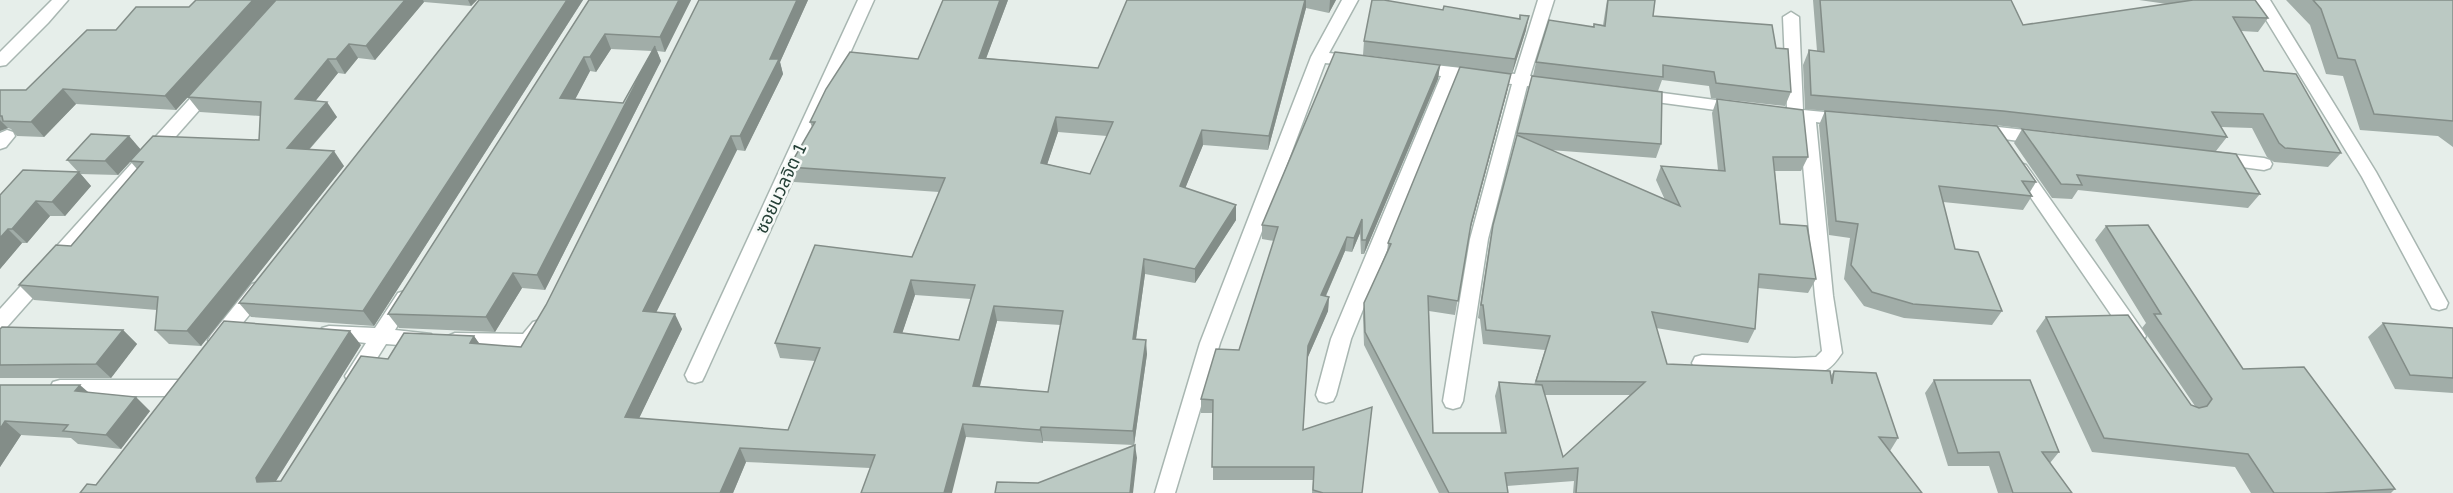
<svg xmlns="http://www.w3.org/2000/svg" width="2453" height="493" font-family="'Varela Round','Noto Sans Thai',sans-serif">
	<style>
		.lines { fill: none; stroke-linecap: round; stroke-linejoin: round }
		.minor-casing { stroke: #a8b6b1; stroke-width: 3 }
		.minor { fill: #fff; fill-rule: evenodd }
		.wall { fill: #a1ada8; fill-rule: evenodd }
		.shaded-wall { fill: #838d88 }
		.building { fill: #bbc9c3; stroke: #838d88; stroke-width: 1.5; fill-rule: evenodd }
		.labels { text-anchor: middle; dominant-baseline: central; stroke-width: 5; stroke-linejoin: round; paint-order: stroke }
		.street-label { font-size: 18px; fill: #254037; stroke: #f7faf8 }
	</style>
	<rect width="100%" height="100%" fill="#e6eeea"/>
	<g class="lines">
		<g class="minor-casing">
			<g id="minor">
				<path d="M52 0H68L48 23 6 65 0 66V52Z"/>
				<path d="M858 0H874L705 375 702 381 695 383 688 381 685 375Z"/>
				<path d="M1342 0H1358L1329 53 1356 56 1364 61 1356 66 1325 63 1220 343 1175 493H1155L1200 343 1311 57Z"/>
				<path d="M1538 0H1554L1530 76 1559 80 1561 84 1559 88 1553 89 1527 86 1488 239 1463 401 1460 407 1453 409 1446 407 1443 401 1470 239 1512 84 1457 78 1351 339 1336 395 1333 401 1326 403 1319 401 1316 395 1331 339 1441 76 1417 73 1409 68 1417 63 1515 74Z"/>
				<path d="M2254 0H2270L2376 172 2448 303 2446 308 2439 310 2432 308 2362 177Z"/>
				<path d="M1791 12 1799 17 1803 110 1845 114 1851 116 1853 120 1851 124 1845 126 1816 122 1833 296 1842 353C1838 359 1832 367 1826 370 1808 379 1726 372 1702 371L1695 369 1692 363 1695 357 1702 355 1795 358 1816 357 1822 351 1815 296 1799 121 1774 117 1772 113 1774 109 1787 108 1783 17Z"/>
				<path d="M211 81 217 82 219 86 217 90 7 327 0 329V309L205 82Z"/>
				<path d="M1640 90 1738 103 1744 104 1746 108 1744 112 1738 113 1634 99 1632 95 1634 91Z"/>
				<path d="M1980 125 2042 132 2048 134 2050 138 2048 142 2042 144 1974 135 1972 131 1974 127Z"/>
				<path d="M7 130 13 132 15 136 6 147 0 149V133Z"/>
				<path d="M2218 153 2264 158 2270 160 2272 164 2270 168 2264 170 2212 163 2210 159 2212 155Z"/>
				<path d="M2020 163 2026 165 2143 331 2146 336 2143 341 2136 344 2129 341 2014 173 2011 169 2014 165Z"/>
				<path d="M259 282 266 284 268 289 266 294 225 345 218 348 211 345 208 340 211 335 252 284Z"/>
				<path d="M405 291 412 293 414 298 395 330 431 334 434 339 431 344 424 347 386 344 362 382 355 384 348 382 345 376 366 343 322 338 319 333 322 328 329 326 375 328 398 293Z"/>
				<path d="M540 320 547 322 549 327 540 343 525 350 455 349 448 346 445 341 448 336 455 333 523 334 533 322Z"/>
				<path d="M60 380H182L189 382 192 388 189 394 182 396H60L53 394 50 388 53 382Z"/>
			</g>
		</g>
		<use href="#minor" class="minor"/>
	</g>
	<g class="wall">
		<path d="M196 0H477L471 6 424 2 375 60 358 58 345 74 338 73 315 101 337 117 309 150 344 166 201 346 169 344 155 330 157 310 34 300 19 285 71 246 137 169 130 161 259 140 260 116 200 112 188 97 176 110 76 104 44 137 17 136 11 129 8 128 0 131V90H26L116 30 189 7Z"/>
		<path d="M479 0H583L374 326 251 317 239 303Z"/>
		<path d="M589 0H691L665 52 657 51 661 61 545 290 522 288 495 332 399 328 388 314ZM611 49 652 51 623 103 575 99 590 71 596 72Z"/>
		<path d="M699 0H808L780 62 783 74 745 151 737 150 656 312 682 329 639 418 788 430 815 361 780 358 775 343 912 257 939 192 794 182 789 167 812 127 810 122 918 59 1008 0 986 58 1098 68 1127 0H1336L1329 13 1306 8 1268 150 1203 145 1185 188 1236 205V220L1195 283 1145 274 1136 339 1147 354 1134 445 1043 441V443L966 437 870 468 746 462 733 493H80L361 345 276 481H281L388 359 474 336 479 344 521 347 546 305ZM1058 132 1107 136 1090 174 1047 164ZM915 295 971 299 959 340 902 333ZM997 321 1061 325 1048 392 980 386Z"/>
		<path d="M1607 0H1655L1653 16 1776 48 1791 92 1785 106 1711 98 1709 86 1662 80 1658 91 1533 76 1536 62 1593 27 1594 24 1603 25Z"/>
		<path d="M1813 0H2011L2023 25 2167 4 2139 0H2255L2268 18 2258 32 2241 31 2264 71 2341 153 2328 167 2274 162 2267 157 2252 128 2221 127 2227 137 2216 151 2260 194 2248 208 2078 190 2072 199 2052 198 2014 143 2022 129 2193 149 1995 125 1805 109 1803 65 1809 50 1817 51Z"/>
		<path d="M2286 0H2453V147L2438 136 2360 130 2343 76 2326 74 2310 25Z"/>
		<path d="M1443 10 1519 19 1520 15 1526 30 1512 74 1363 55 1364 41Z"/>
		<path d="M1440 65 1438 79 1364 254H1361L1360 233 1352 252 1345 251 1326 296 1329 297 1328 311 1307 359 1303 430 1362 493H1312L1313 480H1213V413H1201V399L1239 350 1274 241 1262 239V225Z"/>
		<path d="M1532 76 1661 144 1656 158 1550 150 1665 200 1656 180 1661 166 1718 170 1712 113 1717 99 1808 157 1801 171H1775L1780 224 1816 279 1808 293 1758 288 1755 329 1748 343 1656 328 1667 364 1830 377 1834 371 1898 438 1890 451 1922 493H1573L1574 481 1507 486 1508 493H1439L1364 345 1363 317 1364 303 1387 253 1388 243 1508 88 1469 234 1455 315 1429 311 1433 433H1501L1495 396 1499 382 1534 385 1545 350 1483 344 1480 319 1478 318 1490 239 1493 225ZM1545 395H1630L1563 457Z"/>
		<path d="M1825 111 2036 182 2030 192 2032 196 2023 210 1943 202 1955 249 2002 311 1992 325 1904 318 1864 306 1844 279 1850 238 1829 235 1819 125Z"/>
		<path d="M129 136 141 150 118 175 80 174 67 160Z"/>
		<path d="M79 172 91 186 65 216H50L27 243H22L0 269V195Z"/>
		<path d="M2106 226 2243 369 2395 489 2391 493H2251L2235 467 2092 452 2036 331 2046 317 2191 405 2195 406 2142 328 2146 323 2095 240Z"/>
		<path d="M2383 323 2453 328V393L2395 389 2368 337Z"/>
		<path d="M0 329 123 330 137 344 111 378H0Z"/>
		<path d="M1934 380 2059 452 2050 463 2072 493H1998L1989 466H1948L1925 393Z"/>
		<path d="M0 385 89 393 150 411 121 449 78 444 71 438 21 435 0 467Z"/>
	</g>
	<g class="shaded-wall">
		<path d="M253 0H276L176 110 165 96Z"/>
		<path d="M405 0H423L424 2 375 60 366 46Z"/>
		<path d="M468 0H477L471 6Z"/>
		<path d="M567 0H583L374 326 363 311Z"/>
		<path d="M679 0H691L665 52 660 37Z"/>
		<path d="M797 0H808L780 62 783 74 745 151 740 136 770 59Z"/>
		<path d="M1000 0H1008L981 72 979 58Z"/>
		<path d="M1305 0H1306V8L1268 150 1269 136Z"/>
		<path d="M1330 0H1336L1329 13Z"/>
		<path d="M1529 16 1526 30 1512 74 1515 59Z"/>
		<path d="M605 34 611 49 596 72 590 57Z"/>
		<path d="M349 44 358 58 345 74 336 59Z"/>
		<path d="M655 46 661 61 545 290 537 275Z"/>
		<path d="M584 57 590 71 568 113 560 98Z"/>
		<path d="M328 59 338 73 305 114 295 99Z"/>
		<path d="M1440 65 1438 79 1364 254 1366 240Z"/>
		<path d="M1511 74 1508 88 1468 238 1471 224Z"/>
		<path d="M63 89 76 104 44 137 31 122Z"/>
		<path d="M327 102 337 117 297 163 287 148Z"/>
		<path d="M1056 117 1058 132 1043 177 1041 163Z"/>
		<path d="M0 120 8 128 0 131Z"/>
		<path d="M1202 130 1203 145 1180 201V186Z"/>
		<path d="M129 136 141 150 118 175 105 161Z"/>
		<path d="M731 136 737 150 650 325 643 311Z"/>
		<path d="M334 151 344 166 201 346 187 331Z"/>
		<path d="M79 172 91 186 65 216 52 202Z"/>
		<path d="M36 201 50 216 27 243 12 229Z"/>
		<path d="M1236 205V220L1195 283V269Z"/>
		<path d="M1362 219 1360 233 1352 252 1354 238Z"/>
		<path d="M8 229 22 243 0 269V238Z"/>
		<path d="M1347 237 1345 251 1320 309 1321 295Z"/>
		<path d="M1144 259 1145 274 1134 353 1133 339Z"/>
		<path d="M513 273 522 288 495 332 486 317Z"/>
		<path d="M911 280 915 295 898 346 894 332Z"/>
		<path d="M1329 297 1328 311 1307 359 1308 346Z"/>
		<path d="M994 306 997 321 976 400 973 386Z"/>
		<path d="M675 314 682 329 633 431 625 417Z"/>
		<path d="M123 330 137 344 111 378 96 364Z"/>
		<path d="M350 331 361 345 269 492 257 482 256 478Z"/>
		<path d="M474 336 484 350 470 343Z"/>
		<path d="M1146 340 1147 354 1134 445 1133 431Z"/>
		<path d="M80 385 95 398 75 391Z"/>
		<path d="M136 397 150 411 121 449 106 435Z"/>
		<path d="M5 421 21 435 0 467V429Z"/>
		<path d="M963 424 966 437 952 493H944Z"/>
		<path d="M1041 427 1043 441V443L1040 430Z"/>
		<path d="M1135 445 1137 458 1133 493H1130Z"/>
		<path d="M740 448 746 462 733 493H720Z"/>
	</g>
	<g class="building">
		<path d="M196 0H253L165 96 63 89 31 122 3 121 2 116H0V90H26L87 30H116L136 7H189Z"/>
		<path d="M276 0H405L366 46 349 44 336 59H328L295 99 327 102 287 148 334 151 187 331 155 330 158 297 19 285 56 245 71 246 143 162 130 161 153 136 259 140 261 102 188 97Z"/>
		<path d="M479 0H567L363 311 239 303Z"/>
		<path d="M589 0H679L660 37 605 34 590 57H584L560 98 623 103 655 46 537 275 513 273 486 317 388 314Z"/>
		<path d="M699 0H797L770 59H779L740 136H731L643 311 675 314 625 417 788 430 820 348 775 343 815 245 912 257 945 178 789 167 815 122H810L826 89 850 52 918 59 943 0H1000L979 58 1098 68 1127 0H1305L1269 136 1202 130 1180 186 1236 205 1195 269 1144 259 1133 339 1146 340 1133 431 1041 427 1040 430 963 424 944 493H861L875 455 740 448 720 493H80L87 484 96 485 224 321 350 331 256 478 257 482 281 481 361 356 388 359 404 333 474 336 470 343 521 347 546 305ZM1056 117 1113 122 1090 174 1041 163ZM911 280 975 285 959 340 894 332ZM994 306 1063 311 1048 392 973 386Z"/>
		<path d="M1372 0H1384L1443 10 1444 6 1520 19V15L1529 16 1515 59 1364 41Z"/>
		<path d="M1608 0H1655L1653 16 1772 25 1776 48 1788 49 1791 92 1716 83 1714 72 1663 65V77L1536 62 1549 20 1594 27V24L1605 26Z"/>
		<path d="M1820 0H2011L2023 25 2193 0H2255L2268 18 2233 17 2264 71 2296 74 2341 153 2285 148 2279 143 2263 114 2212 112 2227 137 2003 111 1811 95 1809 50 1824 52Z"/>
		<path d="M2313 0H2453V121L2374 114 2355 60 2338 58 2321 9Z"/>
		<path d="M1335 52 1440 65 1366 240H1362V219L1354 238 1347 237 1321 295 1329 297 1308 346 1303 430 1372 407 1362 493H1323L1313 490 1314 467H1212L1213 400 1201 399 1216 349 1239 350 1278 227 1262 225Z"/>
		<path d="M1460 67 1511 74 1471 224 1458 301 1428 296 1433 433H1506L1499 382 1542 385 1563 457 1645 382 1536 381 1550 336 1486 330 1483 305H1481L1493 225 1517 135 1680 206 1661 166 1725 171 1717 99 1803 110 1808 157H1773L1780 224 1807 226 1816 279 1759 274 1755 329 1652 312 1667 364 1830 371 1832 384 1834 371 1876 373 1898 438 1879 437 1922 493H1576L1578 468 1505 473 1508 493H1449L1365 332 1364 303 1391 244 1388 243Z"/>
		<path d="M1532 76 1662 92 1661 144 1517 133Z"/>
		<path d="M1825 111 1997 126 2036 182 2022 181 2032 196 1939 186 1955 249 1978 252 2002 311 1913 304 1872 292 1851 265 1858 224 1836 221Z"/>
		<path d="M2022 129 2236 154 2260 194 2077 175 2082 185 2061 184Z"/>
		<path d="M91 134 129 136 105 161 67 160Z"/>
		<path d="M23 170 79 172 52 202 36 201 12 229H8L0 238V195Z"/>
		<path d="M2148 225 2243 369 2304 367 2395 489 2324 493H2274L2248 454 2104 438 2046 317 2128 315 2191 405 2199 408 2207 406 2212 399 2154 314H2161L2106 226Z"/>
		<path d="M2383 323 2453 328V378L2410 375Z"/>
		<path d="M2 327 123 330 96 364 0 365V329Z"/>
		<path d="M1934 380H2030L2059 452H2042L2072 493H2013L1999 452 1958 453Z"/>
		<path d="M0 385H80L75 391 136 397 106 435 63 431 68 425 5 421 0 429Z"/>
		<path d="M1135 445 1130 493H995L997 482 1038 483Z"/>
	</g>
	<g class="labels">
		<g class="street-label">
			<text transform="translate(781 188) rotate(-65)">ซอยนวลจิต 1</text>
		</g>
	</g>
</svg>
